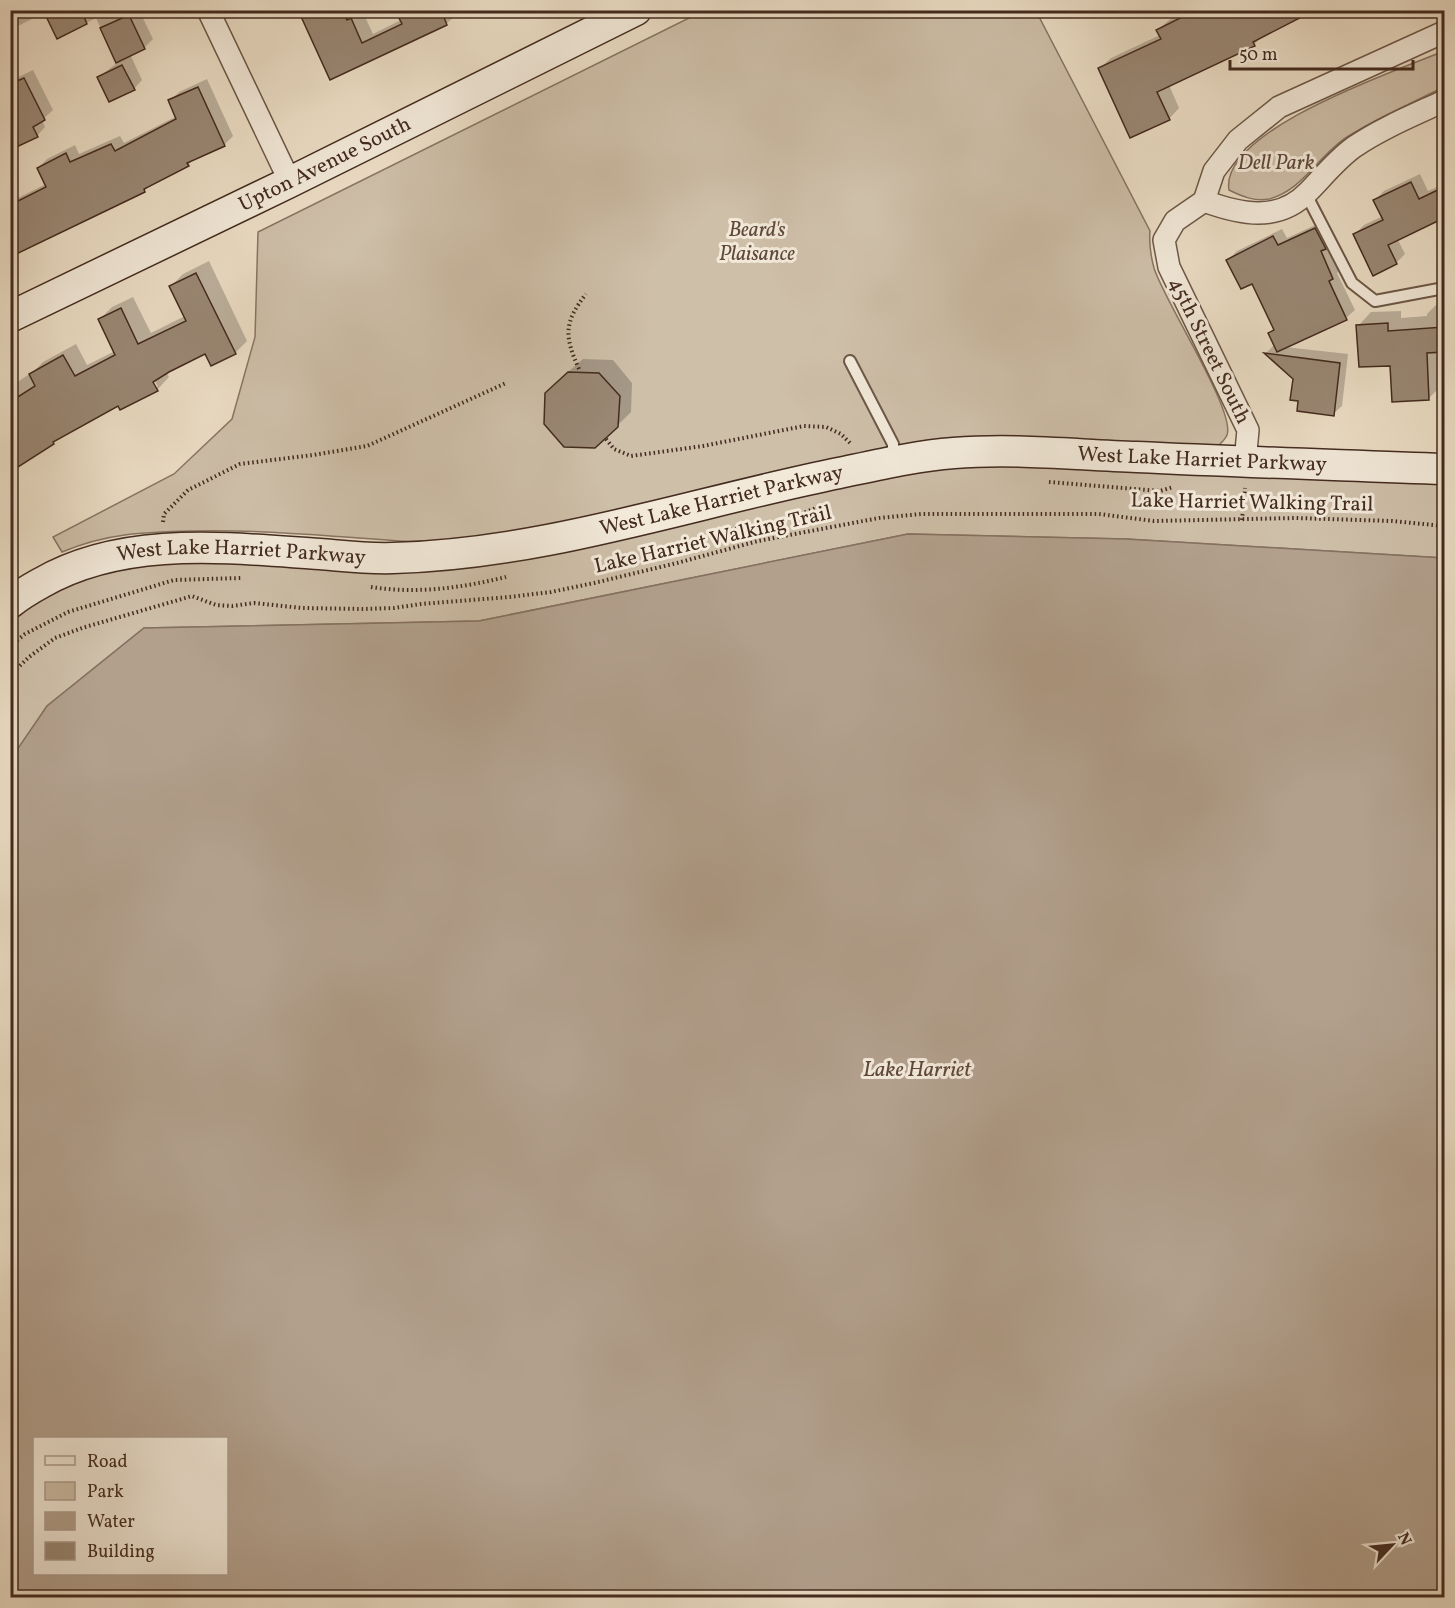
<svg xmlns="http://www.w3.org/2000/svg" width="1455" height="1608" font-family="Vollkorn,serif">
	<style>
		.green { fill: #cebfa9; stroke: #887564; stroke-width: 1.5 }
		.water { fill: #b2a08d; stroke: #867161; stroke-width: 1.5; fill-rule: evenodd }
		.shadow { fill: #0003; fill-rule: evenodd }
		.building { fill: #9a8875; stroke: #432b1f; stroke-width: 1.5 }
		.lines { fill: none; stroke-linecap: round; stroke-linejoin: round }
		.lane-casing { stroke: #6d5848; stroke-width: 14 }
		.street-casing { stroke: #6d5848; stroke-width: 24 }
		.secondary-casing { stroke: #432b1f; stroke-width: 33 }
		.path { stroke: #432b1f; stroke-width: 4; stroke-dasharray: 1.5 3; stroke-linecap: butt }
		.lane { stroke: #f2e9d9; stroke-width: 10 }
		.street { stroke: #f2e9d9; stroke-width: 21 }
		.secondary { stroke: #f2e9d9; stroke-width: 30 }
		.labels { text-anchor: middle; dominant-baseline: central; stroke-width: 6; stroke-linejoin: round; paint-order: stroke }
		.park-label { font-size: 21px; font-style: italic; fill: #5f493b; stroke: #f2e9d9 }
		.street-label { font-size: 21px; fill: #432b1f; stroke: #f2e9d9 }
		.water-label { font-size: 22px; font-style: italic; fill: #5f483a; stroke: #f2e9d9 }
	</style>
	<rect width="100%" height="100%" fill="#ebddc5"/>
	<filter id="stains"><feTurbulence type="fractalNoise" baseFrequency=".00333" numOctaves="4"/><feColorMatrix values="0 0 0 0 .2 0 0 0 0 .09 0 0 0 0 .02 0 0 0 .5 -.17"/></filter>
	<radialGradient id="worn" r=".72"><stop offset=".6" stop-color="#630" stop-opacity="0"/><stop offset="1" stop-color="#630" stop-opacity=".3"/></radialGradient>
	<g class="green">
		<path d="M703 11H1036L1150 231C1149 243 1151 257 1154 268 1163 299 1236 411 1227 435 1225 440 1219 445 1215 448L1031 442 448 544C363 540 278 529 192 531 145 532 107 533 62 552L53 537 174 474 232 419 255 337 258 232Z"/>
		<path d="M1444 51V87C1412 103 1378 117 1347 137 1319 155 1302 191 1269 199 1255 202 1241 196 1229 190 1219 130 1399 70 1444 51Z"/>
		<path d="M893 462 1444 469V558L1126 539 908 534 479 621 144 628 47 706 11 760V619L27 604 107 557 393 558Z"/>
	</g>
	<path class="water" d="M908 534 1126 539 1444 558V1597H11L10 760 47 706 144 628 479 621ZM34 1438H226V1574H34Z"/>
	<g class="shadow">
		<path d="M10 10H139L153 39 144 48 130 54 142 80 134 89 99 77 117 63 96 18 58 37 46 12 10 30Z"/>
		<path d="M303 10H362L373 34 401 20 399 10H462L447 23 331 78Z"/>
		<path d="M1187 10H1312L1263 35 1254 45 1169 85 1179 108 1169 119 1100 68 1111 58 1160 35 1158 30 1169 20Z"/>
		<path d="M33 70 53 110 42 120 45 127 37 136 10 148V81Z"/>
		<path d="M207 79 233 136 224 145 195 158 188 165 152 183 144 191 10 255V202L46 184 38 168 47 159 75 145 79 154 120 136 124 143 177 116 170 101 179 92Z"/>
		<path d="M1420 174 1428 191 1444 184V216L1397 238 1405 254 1396 263 1355 234 1364 225 1383 216 1375 200 1384 191Z"/>
		<path d="M1324 221 1341 269 1337 273 1355 310 1346 318 1285 347 1348 354 1342 406 1333 414 1300 400 1295 379 1266 353 1275 344 1270 333 1275 328 1253 282 1228 260 1237 251 1282 229 1287 238Z"/>
		<path d="M209 261 247 341 235 353 206 352 167 373 169 377 157 390 119 404 57 438 10 470V387L34 371 43 362 76 344 87 365 115 351 100 319 112 307 133 297 151 333 185 316 171 286 183 274ZM151 374 158 387H154L149 376Z"/>
		<path d="M1441 300H1444V351H1440L1442 385 1429 398 1391 364 1358 326 1371 312 1401 311V318L1427 316V314Z"/>
		<path d="M583 359 613 360 632 383 631 412 617 426 560 379Z"/>
	</g>
	<g class="building">
		<path d="M43 10H81L87 24 57 39Z"/>
		<path d="M298 10H342L347 20 351 18 362 43 402 24 395 10H441L447 25 330 80Z"/>
		<path d="M1196 10H1315L1253 42 1255 46 1157 92 1170 120 1130 138 1098 68 1161 39 1156 30Z"/>
		<path d="M129 15 145 49 116 63 100 28Z"/>
		<path d="M122 65 135 90 109 102 97 77Z"/>
		<path d="M24 78 45 120 33 127 38 137 10 150V84Z"/>
		<path d="M198 87 225 146 187 163 189 166 144 189 145 192 10 257V205L46 187 37 168 66 153 70 162 111 144 115 151 176 119 168 100Z"/>
		<path d="M1411 182 1419 199 1444 187V218L1388 245 1397 264 1373 276 1353 234 1383 220 1373 200Z"/>
		<path d="M1315 228 1326 249 1321 251 1333 279 1329 281 1347 320 1277 352 1268 333 1274 330 1252 284 1241 289 1226 260 1273 236 1278 245Z"/>
		<path d="M196 273 236 354 211 366 205 354 169 372 153 382 158 391 120 410 118 406 53 442 54 444 18 467 10 456V402L35 386 29 374 63 355 75 376 115 355 98 319 121 308 138 344 186 321 169 286Z"/>
		<path d="M1388 323V331L1444 327V352L1427 353 1429 400 1392 402 1390 366 1359 367 1356 325Z"/>
		<path d="M1264 353 1340 363 1334 416 1297 411 1298 401 1290 400 1293 379Z"/>
		<path d="M568 372 599 373 620 396 618 427 595 448 564 447 544 424 545 393Z"/>
	</g>
	<g class="lines">
		<g class="lane-casing">
			<g id="lane">
				<path d="M1306 194 1352 283 1375 301 1444 288"/>
				<path d="M850 361 893 444V458"/>
			</g>
		</g>
		<g class="street-casing">
			<g id="street">
				<path d="M208 10 290 182"/>
				<path d="M1204 201C1240 214 1278 223 1308 192 1323 177 1336 160 1354 147 1382 128 1414 115 1444 101"/>
				<path d="M1245 462 1248 430 1169 267 1164 240 1175 221 1204 201 1214 171 1238 140 1279 107 1444 32"/>
			</g>
		</g>
		<g class="secondary-casing">
			<g id="secondary">
				<path id="s1" d="M10 317 290 182 636 10"/>
				<path id="s2" d="M10 603C20 595 30 589 41 583 124 535 228 548 320 554 344 556 369 559 393 558 545 554 691 503 839 473 877 465 915 456 954 453 1015 448 1076 455 1137 457 1239 462 1342 465 1444 469"/>
			</g>
		</g>
		<g class="path">
			<path d="M579 369C564 336 564 322 586 294"/>
			<path d="M606 439 614 449 631 456 703 446 804 426 826 427 841 434 850 443"/>
			<path d="M1049 482 1160 491 1173 487"/>
			<path d="M1242 520 1245 488"/>
			<path d="M163 522 164 514 188 490 240 464 313 455 367 446 506 383"/>
			<path d="M713 532 773 524 822 506"/>
			<path d="M371 587C417 594 461 588 506 577"/>
			<path d="M10 646 25 634 68 612 174 580 241 578"/>
			<path d="M10 675 29 657 55 638 82 628 192 596 216 605 232 606 254 603 302 608 363 609 394 608 421 604 509 597 551 592 594 583 677 563 758 541 879 518 921 514H1099L1154 521 1296 518 1392 521 1444 526"/>
		</g>
		<use href="#lane" class="lane"/>
		<use href="#street" class="street"/>
		<use href="#secondary" class="secondary"/>
	</g>
	<g class="labels">
		<g class="park-label">
			<text x="1276" y="163">Dell Park</text>
			<text x="757" y="230">Beard's<tspan x="757" dy="24">Plaisance</tspan></text>
		</g>
		<g class="street-label">
			<text stroke="none"><textPath href="#s1" startOffset="350">Upton Avenue South</textPath></text>
			<text transform="translate(1209 351) rotate(64)">45th Street South</text>
			<text stroke="none"><textPath href="#s2" startOffset="1215">West Lake Harriet Parkway</textPath></text>
			<text stroke="none"><textPath href="#s2" startOffset="729">West Lake Harriet Parkway</textPath></text>
			<text transform="translate(1252 503) rotate(1)">Lake Harriet Walking Trail</text>
			<text transform="translate(713 540) rotate(-13)">Lake Harriet Walking Trail</text>
			<text stroke="none"><textPath href="#s2" startOffset="243">West Lake Harriet Parkway</textPath></text>
		</g>
		<g class="water-label">
			<text x="917" y="1070">Lake Harriet</text>
		</g>
	</g>
	<rect width="1455" height="1608" fill="none" stroke="#ebddc5" stroke-width="36"/>
	<rect x="12" y="12" width="1431" height="1584" fill="none" stroke="#432b1f" stroke-width="3"/>
	<rect x="18" y="18" width="1419" height="1572" fill="none" stroke="#432b1f" stroke-width="1.5"/>
	<rect x="33" y="1437" width="195" height="138" fill="#f2e9d9" stroke="#ac9d8f" stroke-width="1.5"/>
	<rect x="45" y="1456" width="30" height="9" fill="#f2e9d9" stroke="#ac9d8f" stroke-width="1.5"/>
	<text x="87" y="1467" font-size="18" fill="#432b1f">Road</text>
	<rect x="45" y="1482" width="30" height="18" fill="#cebfa9" stroke="#ac9d8f" stroke-width="1.5"/>
	<text x="87" y="1497" font-size="18" fill="#432b1f">Park</text>
	<rect x="45" y="1512" width="30" height="18" fill="#b2a08d" stroke="#ac9d8f" stroke-width="1.5"/>
	<text x="87" y="1527" font-size="18" fill="#432b1f">Water</text>
	<rect x="45" y="1542" width="30" height="18" fill="#9a8875" stroke="#ac9d8f" stroke-width="1.5"/>
	<text x="87" y="1557" font-size="18" fill="#432b1f">Building</text>
	<g transform="translate(1392 1545) rotate(64)" stroke="#f2e9d9" stroke-width="4.5" paint-order="stroke">
	<path d="M0-4.5L10 22L0 15L-10 22Z" fill="#432b1f"/>
	<text y="-9" font-size="16" font-weight="bold" text-anchor="middle" fill="#432b1f">N</text>
	</g>
	<path d="M1230 60v9h183v-9" fill="none" stroke="#432b1f" stroke-width="3"/>
	<text x="1239" y="60" font-size="18" fill="#432b1f" stroke="#f2e9d9" stroke-width="4.5" paint-order="stroke">50 m</text>
	<rect width="100%" height="100%" filter="url(#stains)"/>
	<rect width="100%" height="100%" fill="url(#worn)"/>
</svg>
